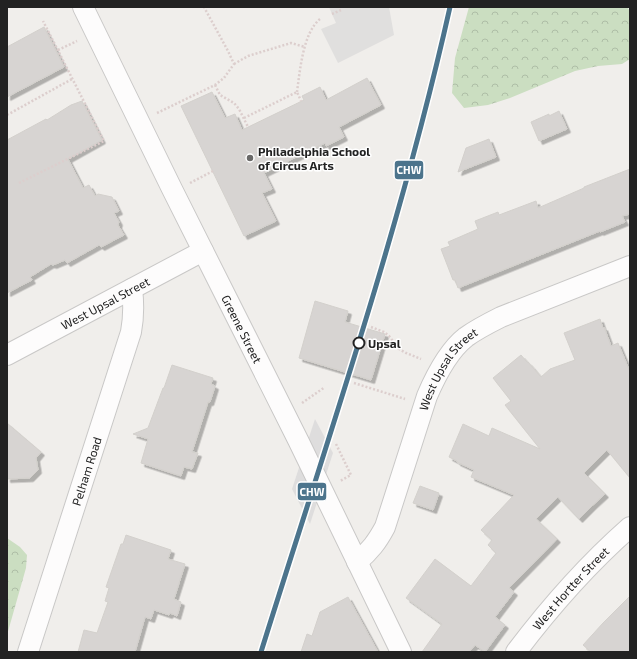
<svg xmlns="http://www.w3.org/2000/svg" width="637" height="659" font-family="'Exo 2',sans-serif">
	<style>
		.forest { fill: url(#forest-crowns) }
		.parking { fill: #e0dfde }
		.pier { fill: #dedddd }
		.building { fill: #d7d4d2; stroke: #d3d0cc; filter: url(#shadow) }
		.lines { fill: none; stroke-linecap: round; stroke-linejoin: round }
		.street-casing { stroke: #c9c8c7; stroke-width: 22 }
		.path { stroke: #dccecd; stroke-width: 2.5; stroke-dasharray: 2 2; stroke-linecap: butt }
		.street { stroke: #fdfcfc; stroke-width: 20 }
		.rail-1-casing { stroke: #fff; stroke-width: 8 }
		.rail-1 { stroke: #4c748c; stroke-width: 5 }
		.poi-dot { fill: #6a6968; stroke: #fff; stroke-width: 1.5 }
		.stop-dot { fill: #fff; stroke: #222; stroke-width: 2 }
		.labels { text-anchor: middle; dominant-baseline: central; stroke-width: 3; stroke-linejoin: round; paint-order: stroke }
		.poi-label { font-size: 12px; font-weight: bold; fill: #222; stroke: #fff; text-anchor: start }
		.street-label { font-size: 12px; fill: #222; stroke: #fff }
		.stop-label { font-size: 12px; font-weight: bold; fill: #222; stroke: #fff; text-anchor: start }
		.line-badge { stroke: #fff; stroke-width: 1.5 }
		.badge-label { font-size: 11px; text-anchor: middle; font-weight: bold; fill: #fff }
	</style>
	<defs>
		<pattern id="forest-crowns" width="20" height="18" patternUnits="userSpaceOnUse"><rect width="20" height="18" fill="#cbdec1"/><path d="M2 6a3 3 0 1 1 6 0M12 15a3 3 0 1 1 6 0" fill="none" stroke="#aebea6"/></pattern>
		<filter id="shadow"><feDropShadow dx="3.5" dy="3.5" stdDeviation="0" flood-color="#0004"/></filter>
	</defs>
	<rect width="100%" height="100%" fill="#f0eeeb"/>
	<g class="forest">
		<path d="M469 7H627L630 11V59L622 64 598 66 575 71 510 98 488 105 464 108 452 93 455 58Z"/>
		<path d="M7 538 20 547 27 555 26 568 7 635Z"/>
	</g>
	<path class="parking" d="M329 7H389L394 35 338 63 321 29 336 23Z"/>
	<path class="pier" d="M315 419 333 453 310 524 292 489Z"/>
	<g class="building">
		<path d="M44 27 64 67 7 97V47Z"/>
		<path d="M367 78 381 105 339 127 344 137 326 146 325 143 264 173 272 189 262 193 276 221 244 236 181 106 212 92 225 118 235 114 242 130 304 100 302 96 320 87 326 100Z"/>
		<path d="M82 101 102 140 68 159 83 188 89 185 95 196 98 194 112 197 119 211 114 213 119 222 118 225 124 235 101 247 99 245 67 263 65 260 53 265 51 264 30 277 32 280 7 293V140L46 119 47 120 71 105Z"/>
		<path d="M559 111 567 129 539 141 531 122 549 114V116Z"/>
		<path d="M489 139 496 157 458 172 466 148Z"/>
		<path d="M630 169V214L622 216 625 222 600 232V231L458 288 455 280H453L441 249 450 246 448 242 478 229 475 221 498 212 499 215 536 201 538 208 584 188V187Z"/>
		<path d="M315 301 348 311 345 322 385 334 371 380 299 358Z"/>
		<path d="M600 319 603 328 604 327 611 346 618 343 630 372V478L607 450 584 473 605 494 593 505 579 519 558 497 536 519 557 539 509 588 514 592 495 617 505 625 485 652 475 645 469 652H422L442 624 406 598 435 559 471 586 496 553 488 545 492 540 481 530 514 495 471 477 474 470 457 462V461L449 457 463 424 489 436 492 428 540 449 505 405 511 401 493 378 521 355 527 362H528L541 377 550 369 575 360 564 333Z"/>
		<path d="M172 365 213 378 211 384 215 386 210 402H208L192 452 198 453 192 469 184 467 181 476 141 463 148 439 133 434 148 428 163 388H164Z"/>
		<path d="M7 423 41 452 36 458 38 470 30 478 7 479Z"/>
		<path d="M420 486 439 493 433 510 413 503Z"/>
		<path d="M126 535 171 550 168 559 185 564 174 599 181 602 177 616 170 613 169 615 154 610 151 619 145 617 135 652H78L84 630 97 633 108 602 105 601 109 588 106 587 121 544H123Z"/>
		<path d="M630 596V652H591L583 645 603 623Z"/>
		<path d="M348 597 378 652H301L307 634 312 636 320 612Z"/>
	</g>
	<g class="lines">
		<g class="street-casing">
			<g id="street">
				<path id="s1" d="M83 7 172 189 298 440 401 652"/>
				<path id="s2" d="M7 355 203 251"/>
				<path id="s3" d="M357 562C370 551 377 542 385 527L427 396C436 375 448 351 466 337 477 329 489 323 501 317L630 266"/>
				<path id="s4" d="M28 652 131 332C134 316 134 305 132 289"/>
				<path id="s5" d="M516 652C550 607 588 564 630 527"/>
			</g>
		</g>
		<g class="path">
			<path d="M332 14 341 10"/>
			<path d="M58 50 77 41"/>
			<path d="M234 64 248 56 291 43 305 47"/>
			<path d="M215 85 220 95 234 103 239 109 248 127"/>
			<path d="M297 92C300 70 303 33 320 19"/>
			<path d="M157 113 215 85 224 78 234 64 228 51 204 7"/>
			<path d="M7 115 72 79"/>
			<path d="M244 118 297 92 301 101"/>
			<path d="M19 183 104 141 43 21"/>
			<path d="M190 183 213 171"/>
			<path d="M371 327 384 332 389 336 399 349 406 353 421 359"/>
			<path d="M354 383 405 399"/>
			<path d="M302 403 325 387"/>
			<path d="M336 444 351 475 340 481"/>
		</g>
		<use href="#street" class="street"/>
		<g class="rail-1-casing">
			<path id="rail-1" d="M261 652C328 438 401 226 450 7"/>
		</g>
		<use href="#rail-1" class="rail-1"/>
	</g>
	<circle class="poi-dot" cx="250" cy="158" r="4"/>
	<circle class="stop-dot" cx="359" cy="343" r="5.5"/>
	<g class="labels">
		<g class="poi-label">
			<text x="258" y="151">Philadelphia School<tspan x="258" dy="14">of Circus Arts</tspan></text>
		</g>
		<g class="street-label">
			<text stroke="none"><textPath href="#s2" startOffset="111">West Upsal Street</textPath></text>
			<text stroke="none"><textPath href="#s1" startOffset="359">Greene Street</textPath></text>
			<text stroke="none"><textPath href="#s3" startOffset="217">West Upsal Street</textPath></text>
			<text stroke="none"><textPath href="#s4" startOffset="190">Pelham Road</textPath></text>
			<text stroke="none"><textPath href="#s5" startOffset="84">West Hortter Street</textPath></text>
		</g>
		<g class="stop-label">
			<text x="368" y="343">Upsal</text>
		</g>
	</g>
	<g class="line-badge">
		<rect x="394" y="160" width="30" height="20" rx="4" fill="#4c748c"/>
		<rect x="297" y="482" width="30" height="19" rx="4" fill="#4c748c"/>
	</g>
	<g class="badge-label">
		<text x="409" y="174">CHW</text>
		<text x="312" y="496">CHW</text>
	</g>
	<rect width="637" height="659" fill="none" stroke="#222222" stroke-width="16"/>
</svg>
